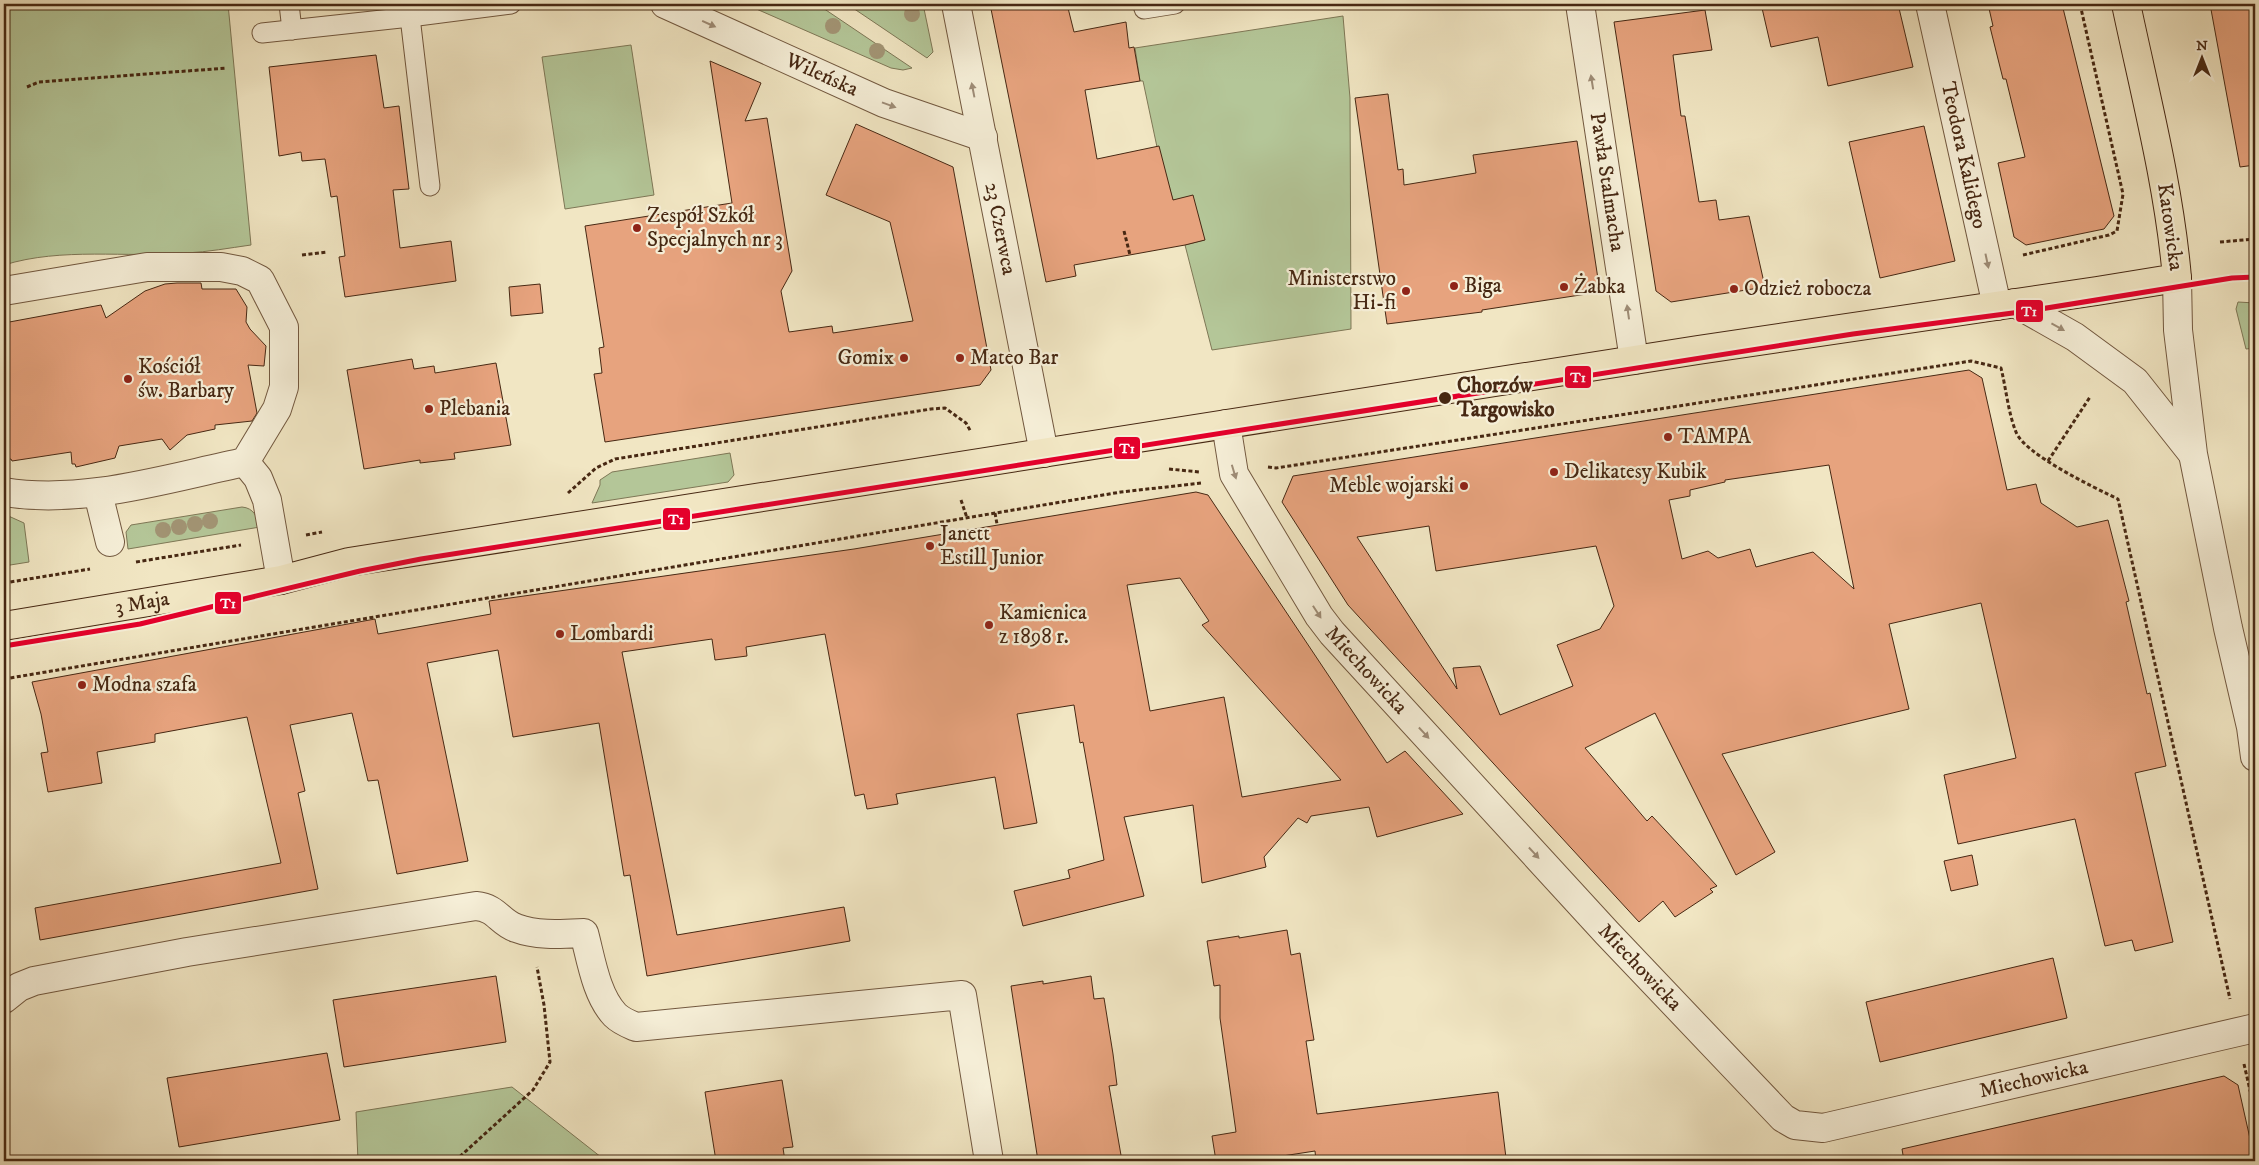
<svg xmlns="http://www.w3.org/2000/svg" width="2259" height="1165" font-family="'IM FELL DW Pica',serif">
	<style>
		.green { fill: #b4c698; stroke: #7e7756 }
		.building { fill: #e7a37e; stroke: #472813; fill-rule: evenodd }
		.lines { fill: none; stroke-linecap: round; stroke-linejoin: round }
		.lane-casing { stroke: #72583f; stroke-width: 21 }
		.street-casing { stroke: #72583f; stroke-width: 30 }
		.primary-casing { stroke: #472813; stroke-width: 30 }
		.path { stroke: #472813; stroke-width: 3; stroke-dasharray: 4 2.5; stroke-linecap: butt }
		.lane { stroke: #f6efd8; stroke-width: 19 }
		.street { stroke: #f6efd8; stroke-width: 28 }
		.primary { stroke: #f1e6c3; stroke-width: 28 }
		.tram-1-casing { stroke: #f6efd8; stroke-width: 9 }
		.tram-1 { stroke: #e4002b; stroke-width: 5 }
		.tree { fill: #a29474 }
		.oneway { fill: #9e8c76 }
		.poi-dot { fill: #8f2418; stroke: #f6efd8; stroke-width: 2 }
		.stop-dot { fill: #472813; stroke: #f6efd8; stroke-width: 2 }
		.labels { text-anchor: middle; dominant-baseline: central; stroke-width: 4.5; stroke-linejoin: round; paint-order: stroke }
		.street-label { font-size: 21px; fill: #472813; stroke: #f6efd8 }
		.poi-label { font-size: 21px; fill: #472813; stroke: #f6efd8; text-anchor: start }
		.stop-label { font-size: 21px; font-weight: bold; fill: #472813; stroke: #f6efd8; text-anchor: start }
		.line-badge { stroke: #f6efd8; stroke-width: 2 }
		.badge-label { font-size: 14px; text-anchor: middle; font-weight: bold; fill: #fff }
	</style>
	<rect width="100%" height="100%" fill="#f1e6c3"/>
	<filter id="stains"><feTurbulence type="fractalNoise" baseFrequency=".004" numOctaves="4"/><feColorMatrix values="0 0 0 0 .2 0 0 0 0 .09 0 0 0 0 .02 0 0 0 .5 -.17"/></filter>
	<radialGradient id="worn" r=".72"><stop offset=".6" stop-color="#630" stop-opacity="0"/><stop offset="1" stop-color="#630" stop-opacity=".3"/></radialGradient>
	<g class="green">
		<path d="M4 4H228L251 245C229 248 208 252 186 253 126 258 62 247 4 265Z"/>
		<path d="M745 4H817L912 68 903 70 891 68Z"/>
		<path d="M847 4H923L933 52 927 58Z"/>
		<path d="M1343 16 1350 98 1351 329 1212 350 1185 245 1204 240 1173 200 1157 147 1143 81H1140L1135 48Z"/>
		<path d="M631 45 654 195 565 209 542 57Z"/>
		<path d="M2238 302 2255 303V348L2246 349 2236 309Z"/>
		<path d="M730 453 734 475 728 482 592 503 600 485V480L612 472Z"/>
		<path d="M242 507C254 508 257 517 260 527L128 549 126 532 131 525Z"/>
		<path d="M4 514 24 523 29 562 4 566Z"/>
		<path d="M512 1087 606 1161H358L356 1112Z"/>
	</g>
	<g class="building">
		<path d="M990 4H1067L1074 32 1126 22 1129 48 1134 47 1140 81 1085 90 1097 159 1159 146 1173 200 1193 195 1205 240 1185 245 1074 265 1076 276 1046 282Z"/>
		<path d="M1779 4H1898L1913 67 1828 86 1818 37 1771 47 1762 8Z"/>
		<path d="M1988 4H2062L2114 216 2104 229 2026 245 2014 237 1998 163 2025 157 2006 79H2003L1990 27 1993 26Z"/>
		<path d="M2210 4H2255V165L2240 167Z"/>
		<path d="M1705 10 1712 50 1673 55 1681 116H1685L1699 202 1716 200 1719 220 1749 216 1765 287 1671 302 1656 291 1614 22Z"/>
		<path d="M376 55 384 108 399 106 409 189 393 190 400 248 451 241 456 281 345 297 339 257 345 256 337 196 331 197 325 159 302 161 301 152 279 156 269 67Z"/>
		<path d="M710 61 761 83 745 121 767 118 792 271 781 291 789 332 832 326 833 333 913 321 890 222 826 195 856 124 953 167 991 370 980 385 605 442 594 374 602 373 599 348 604 347 585 226 732 203Z"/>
		<path d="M1388 94 1398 170 1403 169 1404 185 1476 173 1473 155 1577 141 1600 292 1482 310V312L1387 324 1355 98Z"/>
		<path d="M1924 126 1955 261 1880 278 1849 142Z"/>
		<path d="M177 283H201L202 289H236L247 307 246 322 250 329 266 346 264 366 248 365 257 413 252 421 215 425V429L187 435 170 450 162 439 119 446 115 458 76 467 75 464H72L71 452 12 461 11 459 4 460V323L101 305 106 318 145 291 165 284Z"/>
		<path d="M540 284 543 313 511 316 509 287Z"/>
		<path d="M412 359 414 369 434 366 435 373 496 363 511 445 454 453 455 459 420 463V460L364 469 347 370Z"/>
		<path d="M1969 370 1982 378 2007 490 2036 484 2041 503 2077 527 2108 520 2129 601 2126 602 2147 694 2150 693 2166 766 2135 773 2173 942 2135 951 2132 940 2105 946 2075 819 1958 844 1944 775 2016 758 1981 603 1889 624 1909 709 1722 754 1775 852 1736 875 1655 713 1585 748 1647 821 1652 816 1717 886 1710 889 1713 892 1675 917 1663 901 1639 922 1348 605 1282 502 1293 476ZM1829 465 1854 589 1813 552 1756 567 1750 549 1718 558 1708 551 1682 559 1669 500 1690 496V490L1725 482V480ZM1429 526 1436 571 1596 546 1614 606 1600 629 1557 645 1573 686 1500 715 1480 666 1453 668 1457 689 1357 537Z"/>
		<path d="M1196 492 1208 495 1387 763 1405 751 1463 814 1377 837 1369 807 1311 816 1307 823 1298 818 1264 857 1266 867 1202 883 1193 805 1124 817 1144 896 1023 926 1014 891 1070 878 1068 870 1104 860 1083 742 1080 743 1074 705 1017 714 1037 823 1004 829 995 777 896 794 898 804 867 809 864 794 855 796 825 634 746 647 747 656 715 660 712 639 622 652 677 935 844 907 850 941 647 976 630 875 624 876 599 723 513 737 498 650 427 663 468 861 397 874 378 780 368 781 352 713 290 725 305 791 298 793 318 889 40 940 35 908 281 863 247 717 155 734V742L97 752 102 783 48 792 41 753 48 752 41 714 32 682 375 619 378 634 491 614 489 601 854 549ZM1180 578 1209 621 1202 625 1341 780 1242 797 1224 697 1150 711 1127 585Z"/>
		<path d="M1972 855 1978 885 1951 891 1944 861Z"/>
		<path d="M1287 930 1291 955 1300 953 1309 1010 1314 1040 1306 1041 1317 1114 1498 1092 1506 1158 1477 1161H1316L1315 1151 1250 1161H1216L1212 1136 1236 1132 1220 1018V985L1214 986 1207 941 1239 936V938Z"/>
		<path d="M2053 958 2067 1018 1880 1062 1866 1002Z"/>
		<path d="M496 976 506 1042 344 1067 333 1000Z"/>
		<path d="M1091 976 1094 999 1104 998 1113 1054 1117 1085 1109 1086 1122 1161H1038L1011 986 1043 981V984Z"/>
		<path d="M327 1053 340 1120 179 1147 167 1078Z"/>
		<path d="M2224 1076 2238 1085 2255 1161H1904L1902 1149Z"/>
		<path d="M782 1080 793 1147 783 1148 785 1161H716L705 1092Z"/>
	</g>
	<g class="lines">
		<g class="lane-casing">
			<g id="lane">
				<path d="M289 4 292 30"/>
				<path d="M1143 4 1144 9 1175 4"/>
				<path d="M410 17 430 186"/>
				<path d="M262 33 410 17 511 4"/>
			</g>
		</g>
		<g class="street-casing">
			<g id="street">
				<path id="s1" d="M665 4 884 103 983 137"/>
				<path id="s2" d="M956 4 1044 453"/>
				<path id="s3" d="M1580 4 1634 360"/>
				<path id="s4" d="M1930 4 1997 306"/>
				<path d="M2177 278 2178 330 2193 454 2228 628 2251 727 2255 757"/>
				<path d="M4 291 147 267H221L242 271 260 280 284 327V387L277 409 245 462C167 478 84 505 4 492"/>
				<path d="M2015 303 2075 337 2135 381 2192 453"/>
				<path id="s5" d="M1226 424 1234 474 1319 616 1332 633 1607 933 1783 1118 1795 1125 1823 1128 2255 1028"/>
				<path d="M245 462 258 478 267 500 281 580"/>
				<path d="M98 493 110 542"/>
				<path d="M4 999 19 987 34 981 187 952 476 906C497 908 499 922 516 928 537 936 562 934 584 933 591 959 596 995 615 1015 621 1021 629 1024 636 1027L962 995 989 1161"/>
			</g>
		</g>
		<g class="primary-casing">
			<g id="primary">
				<path id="s6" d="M4 626 281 580 349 562 1698 350 2097 291 2177 278C2169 185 2145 94 2126 4"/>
			</g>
		</g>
		<g class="path">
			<path d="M627 4 628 8"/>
			<path d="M27 87 39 82 227 68"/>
			<path d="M1124 231 1130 255"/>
			<path d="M2220 242 2255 239"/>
			<path d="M302 255 327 252"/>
			<path d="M2023 255 2109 235 2117 231 2123 194 2080 4"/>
			<path d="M2048 461 2090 397"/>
			<path d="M1268 467 1276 468 1971 361 2001 368C2006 388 2008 412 2016 432 2024 454 2095 488 2118 499L2230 999"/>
			<path d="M1169 469 1200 472"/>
			<path d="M568 493 596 468 615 459 931 409 945 408 966 423 971 432"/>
			<path d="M961 500 967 518"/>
			<path d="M995 513 997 524"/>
			<path d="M306 535 322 532"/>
			<path d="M136 562 241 545"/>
			<path d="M4 583 90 569"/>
			<path d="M4 679 1121 492 1202 483"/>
			<path d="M2244 1064 2255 1112"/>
			<path d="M455 1161 533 1090 550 1062 544 1005 537 967"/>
		</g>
		<use href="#lane" class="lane"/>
		<use href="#street" class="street"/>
		<use href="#primary" class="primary"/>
		<g class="tram-1-casing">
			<path id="tram-1" d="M4 646 140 624 360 571 421 559 1853 334 2028 311 2232 278 2255 277"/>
		</g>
		<use href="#tram-1" class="tram-1"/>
	</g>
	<g class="tree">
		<circle cx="912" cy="14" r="8"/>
		<circle cx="833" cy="26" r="8"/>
		<circle cx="877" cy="51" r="8"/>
		<circle cx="210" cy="521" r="8"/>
		<circle cx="195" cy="524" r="8"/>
		<circle cx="179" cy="527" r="8"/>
		<circle cx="163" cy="530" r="8"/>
	</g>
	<defs><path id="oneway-solid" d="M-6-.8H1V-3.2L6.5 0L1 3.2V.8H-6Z" transform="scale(1.25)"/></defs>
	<g class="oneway">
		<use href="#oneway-solid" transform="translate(709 24) rotate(24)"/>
		<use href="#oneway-solid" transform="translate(1592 82) rotate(-99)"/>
		<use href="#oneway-solid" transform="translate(973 90) rotate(-101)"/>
		<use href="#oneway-solid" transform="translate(889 105) rotate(20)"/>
		<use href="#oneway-solid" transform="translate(1987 261) rotate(78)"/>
		<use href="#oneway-solid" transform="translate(1628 312) rotate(-98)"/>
		<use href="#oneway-solid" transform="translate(2058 327) rotate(29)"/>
		<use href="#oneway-solid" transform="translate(1234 472) rotate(73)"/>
		<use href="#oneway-solid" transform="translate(1317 612) rotate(57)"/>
		<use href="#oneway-solid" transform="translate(1424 733) rotate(47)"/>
		<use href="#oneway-solid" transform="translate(1534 853) rotate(47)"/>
	</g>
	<g class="poi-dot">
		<circle cx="637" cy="228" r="5"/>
		<circle cx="1454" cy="286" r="5"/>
		<circle cx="1564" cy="287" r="5"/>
		<circle cx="1734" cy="289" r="5"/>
		<circle cx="1406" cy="291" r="5"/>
		<circle cx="904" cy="358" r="5"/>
		<circle cx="960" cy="358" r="5"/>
		<circle cx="128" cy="379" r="5"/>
		<circle cx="429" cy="409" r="5"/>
		<circle cx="1668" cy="437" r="5"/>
		<circle cx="1554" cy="472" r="5"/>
		<circle cx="1464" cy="486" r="5"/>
		<circle cx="930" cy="546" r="5"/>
		<circle cx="989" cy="625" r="5"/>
		<circle cx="560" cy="634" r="5"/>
		<circle cx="82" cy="685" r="5"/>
	</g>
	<circle class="stop-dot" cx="1445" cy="398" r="7"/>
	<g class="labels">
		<g class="street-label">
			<text stroke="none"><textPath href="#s1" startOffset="172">Wileńska</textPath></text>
			<text stroke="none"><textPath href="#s4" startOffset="155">Teodora Kalidego</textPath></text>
			<text stroke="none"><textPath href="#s3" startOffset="180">Pawła Stalmacha</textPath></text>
			<text transform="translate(2170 227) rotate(82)">Katowicka</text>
			<text stroke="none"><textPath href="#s2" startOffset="229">23 Czerwca</textPath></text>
			<text stroke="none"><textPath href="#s6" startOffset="140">3 Maja</textPath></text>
			<text stroke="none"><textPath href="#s5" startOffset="288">Miechowicka</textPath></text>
			<text stroke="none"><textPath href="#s5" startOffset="692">Miechowicka</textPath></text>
			<text stroke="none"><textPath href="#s5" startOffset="1158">Miechowicka</textPath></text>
		</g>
		<g class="poi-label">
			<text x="647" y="216">Zespół Szkół<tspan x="647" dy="24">Specjalnych nr 3</tspan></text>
			<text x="1396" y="279" text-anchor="end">Ministerstwo<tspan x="1396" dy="24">Hi-fi</tspan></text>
			<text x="1464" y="286">Biga</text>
			<text x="1574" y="287">Żabka</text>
			<text x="1744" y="289">Odzież robocza</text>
			<text x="894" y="358" text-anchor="end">Gomix</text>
			<text x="970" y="358">Mateo Bar</text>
			<text x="138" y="367">Kościół<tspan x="138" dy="24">św. Barbary</tspan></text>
			<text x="439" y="409">Plebania</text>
			<text x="1678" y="437">TAMPA</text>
			<text x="1564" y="472">Delikatesy Kubik</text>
			<text x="1454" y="486" text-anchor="end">Meble wojarski</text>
			<text x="940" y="534">Janett<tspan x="940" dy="24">Estill Junior</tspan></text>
			<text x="999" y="613">Kamienica<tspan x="999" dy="24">z 1898 r.</tspan></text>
			<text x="570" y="634">Lombardi</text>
			<text x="92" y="685">Modna szafa</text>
		</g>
		<g class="stop-label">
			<text x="1457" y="386">Chorzów<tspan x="1457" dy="24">Targowisko</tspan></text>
		</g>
	</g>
	<g class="line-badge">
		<rect x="2015" y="299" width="29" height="24" rx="5" fill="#e4002b"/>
		<rect x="1564" y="365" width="28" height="24" rx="5" fill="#e4002b"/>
		<rect x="1113" y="436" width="28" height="24" rx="5" fill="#e4002b"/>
		<rect x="662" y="507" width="29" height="24" rx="5" fill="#e4002b"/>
		<rect x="214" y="591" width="28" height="24" rx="5" fill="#e4002b"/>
	</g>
	<g class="badge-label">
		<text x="2029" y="316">T1</text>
		<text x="1578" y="382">T1</text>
		<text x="1127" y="453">T1</text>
		<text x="676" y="524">T1</text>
		<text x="228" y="608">T1</text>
	</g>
	<rect width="2259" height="1165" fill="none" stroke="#f1e6c3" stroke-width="20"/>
	<rect x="5" y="5" width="2249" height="1155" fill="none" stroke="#472813" stroke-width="2.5"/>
	<rect x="10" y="10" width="2239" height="1145" fill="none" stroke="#472813"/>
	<g transform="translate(2202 58)" stroke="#f6efd8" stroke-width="4" paint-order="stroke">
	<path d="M0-4L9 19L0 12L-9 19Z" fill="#472813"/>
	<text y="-8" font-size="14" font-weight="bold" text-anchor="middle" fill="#472813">N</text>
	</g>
	<rect width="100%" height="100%" filter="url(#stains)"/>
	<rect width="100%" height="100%" fill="url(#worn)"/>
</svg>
